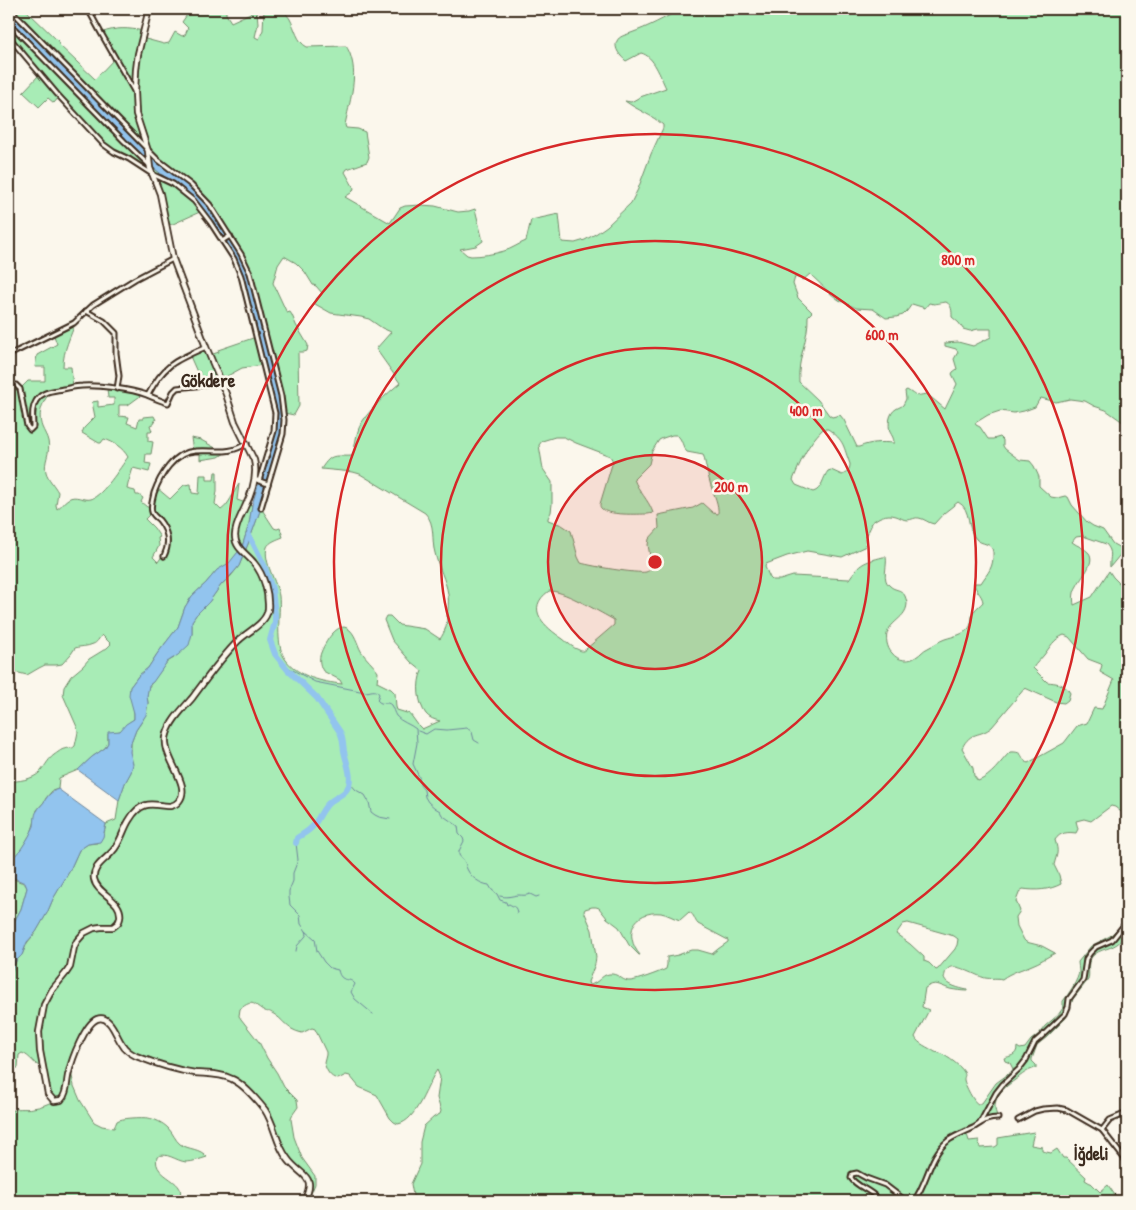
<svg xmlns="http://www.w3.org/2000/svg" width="1136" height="1210" font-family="'Patrick Hand',sans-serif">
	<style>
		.green { fill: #a8ecb6; stroke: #728b6a; fill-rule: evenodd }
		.water { fill: #92c4ee; stroke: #6f869b }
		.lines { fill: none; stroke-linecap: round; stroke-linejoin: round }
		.stream { stroke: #6f869b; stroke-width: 1 }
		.river { stroke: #92c4ee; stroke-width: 6 }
		.street-casing { stroke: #3b2a1e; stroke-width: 7 }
		.secondary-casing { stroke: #3b2a1e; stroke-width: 8 }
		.street { stroke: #fbf7ec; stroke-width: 3 }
		.secondary { stroke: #fbf7ec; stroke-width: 4.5 }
		.ring { fill: none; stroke: #d62828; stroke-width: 2.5 }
		.labels { text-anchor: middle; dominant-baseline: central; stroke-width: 5; stroke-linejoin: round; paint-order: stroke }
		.neighbourhood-label { font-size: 18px; font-weight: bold; fill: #3b2a1e; stroke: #fbf7ec }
		.quarter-label { font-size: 19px; font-weight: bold; fill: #3b2a1e; stroke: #fbf7ec }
		.centre { fill: #d62828; stroke: #fbf7ec; stroke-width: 2.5 }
		.ring-label { font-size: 15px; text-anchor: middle; font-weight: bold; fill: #d62828; stroke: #fbf7ec; stroke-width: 5; stroke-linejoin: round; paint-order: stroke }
	</style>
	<rect width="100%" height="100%" fill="#fbf7ec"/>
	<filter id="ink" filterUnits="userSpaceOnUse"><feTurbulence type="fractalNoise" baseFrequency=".02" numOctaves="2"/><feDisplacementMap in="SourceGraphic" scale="10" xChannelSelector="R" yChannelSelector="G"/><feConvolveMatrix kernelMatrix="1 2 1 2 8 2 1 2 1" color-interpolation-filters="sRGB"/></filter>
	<g filter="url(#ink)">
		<g class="green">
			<path d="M10 9H25L58 41 59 45 95 79 115 58 101 33C116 27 128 28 144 31L142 38 164 44 169 43 175 32 182 36 185 35 188 28 182 22 191 9H226V14L231 22 257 10 258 24 255 37 259 39 263 30 264 9H282C285 12 288 16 290 19 295 28 297 42 307 47L346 46C348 49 350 53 351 57 358 78 349 104 345 125L346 128 358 129 365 132 369 157 367 162 347 169 345 172 354 188 353 191 351 193 345 197 390 223 400 208 405 206 421 205 435 206 458 212 469 211 475 209 483 241 476 246 460 249 467 255 471 256C481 256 494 254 504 251 512 249 518 244 526 241L531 220 559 214 562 242 575 243 585 240 597 233 607 226 631 203 638 189 651 154 663 128V125C652 115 637 110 625 101L631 102 640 97 666 88C660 76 654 56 641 53L626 61C621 57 613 48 617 41 619 36 626 35 631 33 648 27 665 18 681 9H1127V425L1106 410 1094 406 1085 401 1070 399 1056 402 1041 398 1039 400 1035 407 1024 411 1014 413 1000 411 988 415 975 423 976 425 980 427 988 439H993L1000 437 1003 440V446L1005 449 1017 458 1020 460 1030 461 1034 466 1039 477V486L1051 497 1057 498 1065 496 1068 497 1072 505 1087 522 1093 526 1103 530 1113 544 1124 550 1110 567C1109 557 1114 553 1106 544L1083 536 1076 537 1072 542C1077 546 1085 548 1089 553 1096 563 1081 577 1077 586 1073 592 1073 598 1074 605L1092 597 1109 571 1113 577 1127 591V815H1125L1115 807 1111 806 1091 821 1084 819 1076 821 1078 829 1076 833C1068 832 1060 832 1055 840 1059 853 1057 853 1054 865L1059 875 1061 884C1050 890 1036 891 1023 889L1020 891 1016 901 1020 911 1016 917 1017 926 1024 940 1026 942 1042 946 1055 953C1047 957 1040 962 1032 965 1021 970 1011 972 1002 979 995 977 989 980 982 977 975 975 955 963 949 968 945 970 945 975 944 978 948 986 959 988 967 990V991C962 991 955 990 950 989 938 985 936 981 925 988L922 1007 929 1010 915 1037C918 1044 928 1047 935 1052 942 1052 960 1065 964 1072 966 1077 964 1075 964 1080 965 1085 974 1103 978 1104 980 1104 981 1103 982 1103L996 1083 1011 1072 1013 1069 1010 1063 1005 1061 1004 1058C1010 1056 1017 1056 1017 1047L1020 1049 1025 1048 1031 1040 1039 1034 1045 1026 1058 1015 1063 1008V1001C1068 995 1079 979 1079 971 1079 968 1078 965 1078 962L1091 946 1110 936 1127 919C1127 925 1127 928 1124 934 1122 938 1121 942 1117 944 1109 950 1095 949 1090 960 1087 966 1090 973 1088 980L1073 999 1066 1018 1047 1037 1037 1045 1032 1059V1061L1036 1065V1068C1027 1070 1022 1075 1015 1080 1002 1089 989 1100 998 1118H992L966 1131 969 1141 979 1140 980 1148 995 1147 998 1145V1138L1034 1132 1031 1145 1042 1147V1151L1051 1153 1057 1149 1063 1158H1066L1086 1177 1085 1180 1090 1183H1091L1100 1192 1108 1185 1119 1201H414L411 1184 420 1164V1142L424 1126 434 1117 440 1114 441 1111 437 1098 440 1077 437 1070C427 1084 417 1121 398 1124L394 1122 390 1118 377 1095 359 1087 350 1076 346 1075 338 1079C329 1077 327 1071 324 1063L326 1055V1052L315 1029 312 1028 302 1033C285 1029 285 1020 272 1013 267 1010 270 1013 265 1011 253 1005 254 998 240 1009L239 1016 241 1019 259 1042 267 1058 277 1073 284 1087 297 1100 298 1107 293 1114 291 1119 294 1137 302 1158 315 1176V1184L310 1196 307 1195 309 1183 290 1163 267 1114 234 1080 186 1071 129 1052 106 1020 95 1021 74 1053 72 1076 74 1086 80 1100 94 1122 102 1126 114 1128C115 1126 116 1123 117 1121 120 1118 143 1117 148 1118 155 1119 163 1123 168 1128 173 1133 175 1140 180 1144 189 1150 200 1148 207 1157 200 1159 193 1162 186 1162 176 1161 166 1151 157 1157 151 1179 193 1180 177 1201H9V1113C17 1106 23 1110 33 1108 41 1107 47 1104 54 1101L52 1099 43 1067C34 1066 31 1056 22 1053L19 1055 18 1068H16L9 1060V977L16 961 22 955 27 943 36 932 47 913 53 899 69 872 79 850 88 844 97 843 104 834 106 824 116 820 119 800 125 783 131 772V743L136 730 143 720 148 703 147 696 148 688 167 662 174 658 192 634V621L196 615 209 602 221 585 231 576 239 566 248 544 261 508 274 528 277 529 280 528 283 537C278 539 269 542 267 547 263 562 277 582 279 596 281 614 274 645 286 660 299 677 322 682 342 684L340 680 323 671C320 666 319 661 320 656 322 647 336 622 347 628 355 632 357 644 361 651 366 659 373 664 378 672L377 682 391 689 395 693 396 707 397 710 410 714 418 725 422 729 440 721C435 720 429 718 426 714 418 704 416 683 422 671L411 662 392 640 384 620 386 616H390L399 625 425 629 440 639C445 632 447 625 447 617 448 610 449 602 448 594 446 580 438 567 435 553 431 540 436 524 425 513L360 474 353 472 321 469C332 452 334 457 352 456 356 447 355 437 359 428 365 413 388 393 400 383L376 349 391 332 382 328 369 319 361 317 331 313 315 304V300L322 293 316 286 313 285 305 272 296 263 284 256 278 265 273 283 287 313 290 312 292 315 296 325 308 345 307 351 304 352H299L298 353 299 406 294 415 284 413 250 273 166 166ZM810 274 831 294 839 300 856 308 873 309 886 318 896 317 903 315 907 311 912 304 925 308 929 303 934 304 946 302C952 305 952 311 952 317L959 323 963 329 970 331 978 329H991V337L973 346 958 342 945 343V346L956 349 958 352 954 359 957 369 953 372 952 374 957 384 945 409 927 394C912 396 920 398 907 390L905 391 906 399 903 405C901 407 899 407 896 409 889 413 888 424 890 432 892 436 894 438 894 443 881 442 871 442 859 447H857L844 420 840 415 832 417 829 415 818 400 799 382C797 359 809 338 808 316L812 312 798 298 793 284 795 277 803 280ZM823 429H828C845 441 843 446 850 464 850 470 847 473 842 475L831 470 828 471C823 477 822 490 813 492L796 485 793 480C802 459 806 446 823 429ZM672 435H677C683 440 682 447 687 452L703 455 704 457C706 467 708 476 711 486 714 495 719 504 718 514L713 513 702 503 693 508 658 515 659 528 649 539 648 545 652 567C650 570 651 570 646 572 637 574 591 566 581 563L578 557 571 531 562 525 548 520V518L551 512 552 504V482L543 469 539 445 542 441 555 437H564L576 443 610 456 613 461 600 504C600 506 600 507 601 508 607 516 638 514 648 514L653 513C649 500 638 491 634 479L649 464 652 451 659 440 663 438ZM958 502C972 509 966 529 976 539 981 545 992 542 993 552 994 568 988 572 981 583H974C975 591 982 594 983 602 980 606 978 606 975 610 970 615 973 622 969 628 963 635 954 636 945 639 939 641 934 645 928 648 923 650 921 654 916 657 909 662 898 661 892 653 889 650 888 647 887 643 883 622 906 621 907 604 907 601 906 599 905 596 901 588 895 591 890 586 881 580 888 565 886 557H883C864 562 860 563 849 579L793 576 780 580H772L770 578 765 567 766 564 787 556 807 551 842 557 866 546 865 539 871 526 870 524C878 517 886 513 896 516 900 517 903 520 907 520 912 520 915 517 919 518 925 519 928 523 934 524L944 513ZM549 591C562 590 594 609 607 616L614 620V625L586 649C583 651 583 652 579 650 573 648 568 643 563 639 545 627 524 609 549 591ZM1064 635 1069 637 1088 659 1101 664 1102 665 1100 672 1114 680 1102 709 1094 708 1087 723 1077 726 1064 743 1028 763C1019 759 1026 751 1010 752 1000 762 992 776 978 781L974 776 973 768 962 748C971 730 979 738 992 727L1025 688 1056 702 1064 703 1068 700 1070 693C1065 683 1056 683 1047 682L1033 668C1036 663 1040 660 1044 655 1050 647 1054 639 1064 635ZM592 907H596L599 908 607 918 619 927 629 945 639 955H640C623 935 633 910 661 913 667 914 673 918 680 920L689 912C695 915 694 920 698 924L728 940V942L718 949 712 954 698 950H691L678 955 667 957V965L666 969C660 972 634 982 628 981 621 980 618 973 609 974 601 975 598 984 589 985L588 982 595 964 596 957 592 930 584 911 585 909ZM908 923 954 936 958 939 957 945 955 949 938 969 936 970 929 963 924 961V957L910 944 896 934 903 924Z"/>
			<path d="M9 23 145 161 185 193 202 211 173 224 165 225 162 205 152 173 108 149 59 97 54 103 48 98 39 107 23 92 40 74 9 37Z"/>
			<path d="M76 321C71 336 63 350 63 367H71L73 387 51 391C43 401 37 413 42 427 44 432 47 436 48 441 51 453 43 462 46 472 48 479 54 485 58 492L56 505 57 509C61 507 64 501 68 499 76 494 83 501 91 499 103 495 120 468 128 457 123 448 114 442 104 439L101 443H99L82 433 84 428 95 417 92 402 98 401V407L114 405V398H108L107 388 143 394 128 405H119V416L129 417 127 423 137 427 139 419H143V417L154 416 156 420H154L155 423 150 425 152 431 151 432H148V441L153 442 151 454H146L145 463 151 464 149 472 133 468 128 484 127 489 135 491 136 495H139L143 498 141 502 147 507H152L157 488 170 499 184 485 191 484 192 493 199 494 200 475H207V480H214L215 472H217V491L215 504 221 510C229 505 233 493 239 484L237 500 252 505 249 524 242 547 229 564 217 570 206 583 192 596 185 607 178 627 157 654 148 668 139 675 130 687 134 713V719L128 723 120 731 108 734V743L105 748 92 757 78 770 59 778 58 789 52 791 46 798 44 802 37 810 34 824 31 833 22 848 13 859 9 872C11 875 13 879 16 880 22 883 25 882 27 888L21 909 9 931V781C17 782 33 779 39 773 44 769 47 760 54 755 57 753 62 749 64 749 70 747 71 750 75 746L78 732 77 727 63 695 64 687 71 676 83 666 89 659 107 648 111 644 102 635C99 638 97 643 93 644 87 647 80 646 75 648L71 654 62 664 56 665H45L39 668 27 675 19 673 9 672V384H12L20 389 28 381H45V367H35L37 355 57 344 53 333ZM152 513 166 531 167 549 158 562 153 557 159 546 158 538 160 537 154 528 145 519 150 514Z"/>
			<path d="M256 337 263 365 242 368 220 380 204 385 199 371 197 372 189 354 206 347 210 355 219 352 218 350Z"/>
			<path d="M191 438 201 440 221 451H228L219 457 200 460V451H193Z"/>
		</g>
		<g class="water">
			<path d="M9 9 145 147 191 185 210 205 247 264 283 406 284 427 261 508 248 544 239 566 234 572 221 585 209 602 196 615 192 621V634L189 645 178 655 167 662 153 682 149 685 147 696 148 703 146 715 136 730 131 743 130 752 133 764 131 772 125 783 119 800 78 770 92 757 105 748 108 743V732L120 731 126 724 134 719V713L129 695 130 687 139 675 148 668 157 654 178 627 185 607 192 596 206 583 217 570 229 563 242 547 249 524 252 505 274 431 275 419 238 268 202 211 185 193 145 161 9 23Z"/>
			<path d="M58 789 106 824 103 837 100 842 88 844 79 850 69 872 53 899 47 913 36 932 27 942 22 955 16 961 9 977V931L21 909 27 888 25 883C19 880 9 878 9 869 8 860 19 853 23 846 27 840 31 833 34 826 35 821 34 815 37 811 39 807 42 805 44 802 48 795 51 792 58 789Z"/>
		</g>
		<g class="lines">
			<g class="stream">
				<path d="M281 662 291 669 315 682 365 692C370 692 376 688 379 694L377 700C383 707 386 700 391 705 393 708 394 713 396 716 401 722 410 724 416 729L417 743 413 764 419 777 420 785 424 790 425 797 428 802 435 808 440 811 442 815 458 826 459 834 463 838 464 841 459 851V855C460 857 463 859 464 861 466 863 466 867 467 869 471 878 481 884 489 885L492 890 497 894 500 900 506 902 507 905 509 904C514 907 516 906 517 913"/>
				<path d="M418 731 426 734 434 729 447 730 467 728 472 732 474 740 479 743"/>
				<path d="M349 782 356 790 365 795 369 802 371 812 375 815 379 817 390 819"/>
				<path d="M500 896C507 898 511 896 518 895 523 895 525 896 530 894L536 897 539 896"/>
				<path d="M306 931 315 939 317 951 324 962 330 968 338 970C341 984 349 976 355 984L351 992 355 999 373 1014"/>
				<path d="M296 951 297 946 305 937 307 934 306 931 301 924 300 915 290 905 289 897V891L293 881V873L298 860 296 843"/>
			</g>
			<path class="river" d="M249 535 264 565 272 589 275 614V622L270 640 275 654 288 670 317 698 340 732C343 738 343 744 344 751 346 762 354 779 347 789 343 796 332 798 326 806 321 812 318 820 313 826 309 831 303 834 297 838L296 843"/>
			<g class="street-casing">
				<g id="street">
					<path d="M10 9 145 147 157 159 191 185 210 205 241 254 250 273 281 396 284 420 283 434 261 508"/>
					<path d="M88 9 101 33 134 91"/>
					<path d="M9 23 124 141 149 165"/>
					<path d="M9 37 57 94 103 144 114 152 129 159 152 174 173 184 194 201 210 222 234 259 241 276 275 413 274 431 259 481"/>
					<path d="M222 241 230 236"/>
					<path d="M86 311 104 321 116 333V353L119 376 117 389"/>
					<path d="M9 355 74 323 93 305 135 279 173 259"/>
					<path d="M9 384 16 385 20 389 27 426 30 430 33 427C33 418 31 409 36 401 42 391 53 391 63 389 69 388 76 386 82 386 99 385 131 389 147 395 154 398 161 401 168 403L173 392 177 388 204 385 220 380"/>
					<path d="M148 395C164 364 176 360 206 347"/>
					<path d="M257 480 268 484"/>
					<path d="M164 556C170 544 168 531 159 520 157 518 153 516 152 512 150 507 153 498 154 493 160 476 174 452 195 451 213 449 229 456 247 443"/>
					<path d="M1018 1120 1035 1111 1043 1109 1058 1108 1067 1110 1102 1130 1127 1162"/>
					<path d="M980 1123 996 1093 1003 1084 1019 1069 1026 1060 1035 1042 1043 1035 1065 1014 1068 1007 1069 999 1083 980 1086 959 1090 953 1096 947 1112 940 1124 925 1127 923"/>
					<path d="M1102 1130 1110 1120 1127 1113"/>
					<path d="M877 1198C869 1189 857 1187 851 1178L852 1174 857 1173 866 1178 885 1185 906 1201"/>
					<path d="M914 1201C928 1182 929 1155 949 1140 956 1135 965 1132 973 1128 983 1122 986 1118 998 1118"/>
				</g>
			</g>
			<g class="secondary-casing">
				<path id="secondary" d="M149 9 138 54 136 70 135 92 136 114 148 151 150 168 160 194 173 259 206 347 226 394 235 422 254 460C258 476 252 493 245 507 241 516 235 526 235 536 235 548 247 554 254 563 264 575 269 593 268 609 267 623 247 632 238 641 221 658 207 678 193 697 184 708 171 720 167 734 159 755 193 784 179 801 167 816 147 790 130 819 123 829 121 843 112 852 105 860 92 867 94 879 97 895 123 899 120 918 119 923 117 924 113 927H101L94 928 84 933 77 941 74 947 70 967 66 973 52 990 44 1005 39 1032 40 1051 48 1094 54 1101 61 1100C68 1093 66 1081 69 1072 72 1059 85 1024 97 1019 111 1014 116 1037 122 1044 125 1050 130 1053 136 1056 154 1063 175 1070 195 1073 207 1074 220 1073 232 1079 243 1084 257 1100 265 1110 275 1125 276 1144 287 1158 300 1177 318 1174 304 1201"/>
			</g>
			<use href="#street" class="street"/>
			<use href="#secondary" class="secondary"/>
		</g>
	</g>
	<circle cx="655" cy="562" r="107" fill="#d62828" fill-opacity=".12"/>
	<g class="ring">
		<circle cx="655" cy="562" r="107"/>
		<circle cx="655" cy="562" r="214"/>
		<circle cx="655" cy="562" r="321"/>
		<circle cx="655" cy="562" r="428"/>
	</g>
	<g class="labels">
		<g class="neighbourhood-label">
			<text x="1091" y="1153">İğdeli</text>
		</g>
		<g class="quarter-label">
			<text x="208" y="380">Gökdere</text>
		</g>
	</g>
	<circle cx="655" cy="562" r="8" class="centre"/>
	<g class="ring-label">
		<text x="958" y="265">800 m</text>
		<text x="882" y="340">600 m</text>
		<text x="806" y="416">400 m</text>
		<text x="731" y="492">200 m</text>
	</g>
	<rect width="1136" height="1210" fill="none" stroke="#fbf7ec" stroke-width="30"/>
	<rect x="15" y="15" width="1106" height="1180" fill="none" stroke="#3b2a1e" stroke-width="2" filter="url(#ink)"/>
</svg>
